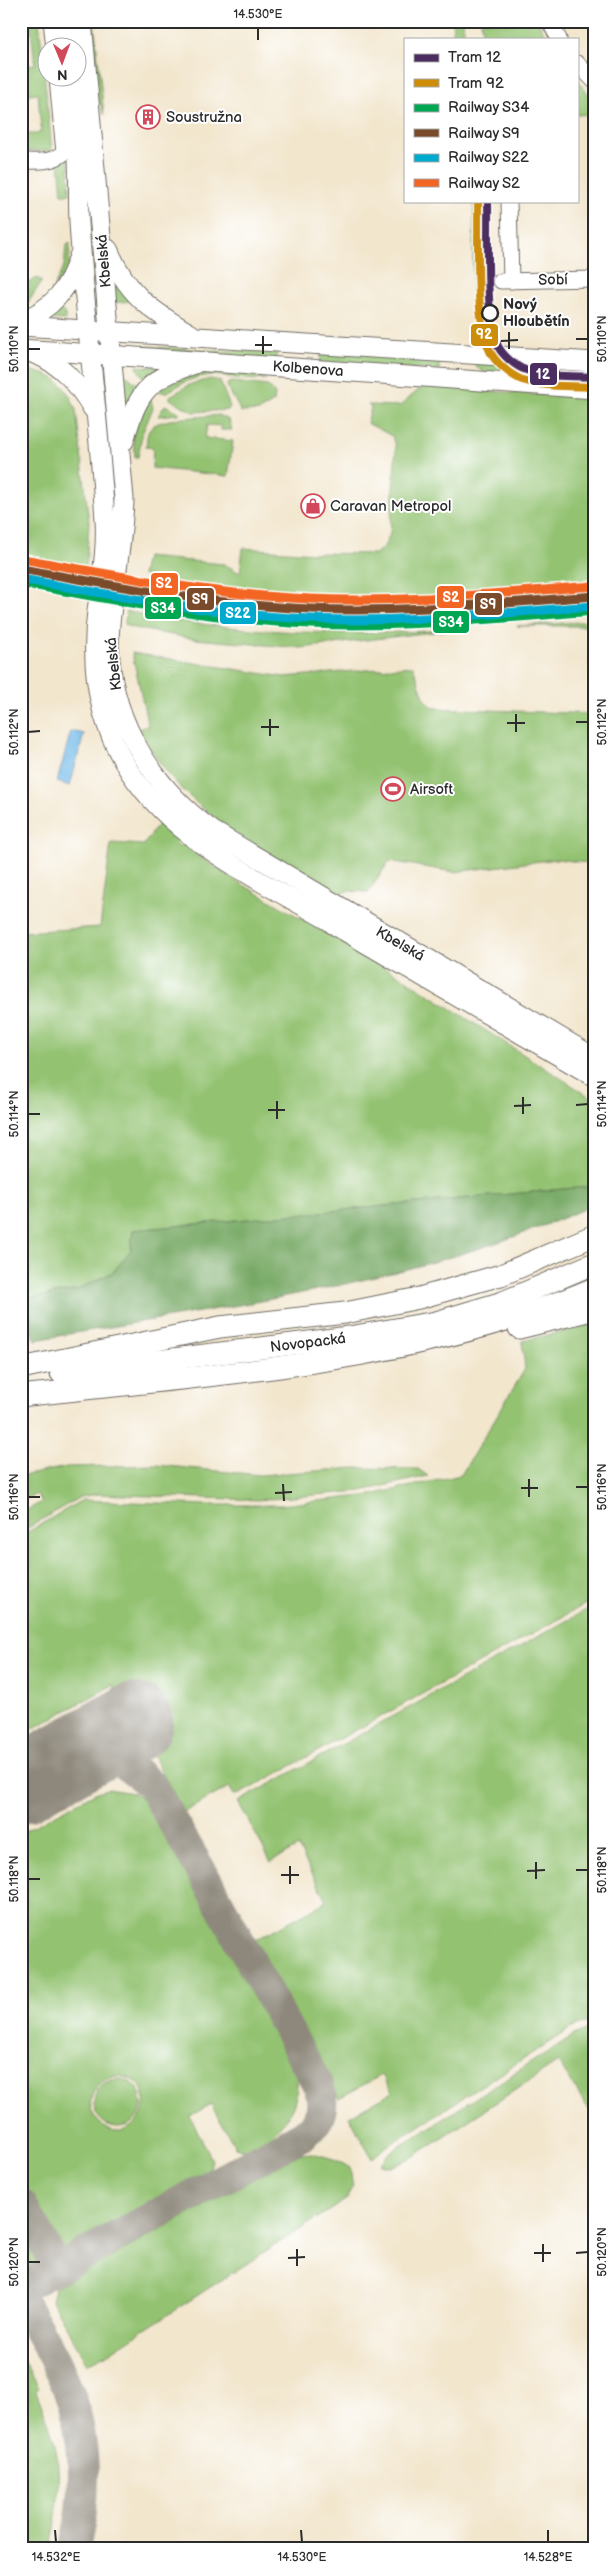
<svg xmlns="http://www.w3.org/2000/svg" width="616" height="2570" font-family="'Balsamiq Sans',sans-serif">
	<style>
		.green { fill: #93c271; stroke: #5f764e; fill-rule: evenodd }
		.forest { fill: #76a863; stroke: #506a47 }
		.water { fill: #70b9e8; stroke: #4e728a }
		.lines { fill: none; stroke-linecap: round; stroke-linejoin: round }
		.taxiway { stroke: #8e887c; stroke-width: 31 }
		.runway { stroke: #8e887c; stroke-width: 78 }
		.minor-casing { stroke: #716c64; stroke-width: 17 }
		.major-casing { stroke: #716c64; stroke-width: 21 }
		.highway-casing { stroke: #716c64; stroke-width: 23 }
		.minor { stroke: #fff; stroke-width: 15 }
		.major { stroke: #fff; stroke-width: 19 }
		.highway { stroke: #fff; stroke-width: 21 }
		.rail-1-casing { stroke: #fff; stroke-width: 12 }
		.rail-2-casing { stroke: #fff; stroke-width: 12 }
		.rail-3-casing { stroke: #fff; stroke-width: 12 }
		.rail-4-casing { stroke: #fff; stroke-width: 12 }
		.rail-1 { stroke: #00a651; stroke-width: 9 }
		.rail-2 { stroke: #7a4b2a; stroke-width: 9 }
		.rail-3 { stroke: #00a9ce; stroke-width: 9 }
		.rail-4 { stroke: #f26522; stroke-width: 9 }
		.tram-1-casing { stroke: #fff; stroke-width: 11 }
		.tram-2-casing { stroke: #fff; stroke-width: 11 }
		.tram-1 { stroke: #4c2d5f; stroke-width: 8 }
		.tram-2 { stroke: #ce8d09; stroke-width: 8 }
		.ticks { fill: none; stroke: #2b2b2b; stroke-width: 2 }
		.stop-dot { fill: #fff; stroke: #2b2b2b; stroke-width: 2.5 }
		.labels { text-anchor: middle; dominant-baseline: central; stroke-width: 4; stroke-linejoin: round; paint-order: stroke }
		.poi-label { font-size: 15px; fill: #2b2b2b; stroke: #fff; text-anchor: start }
		.street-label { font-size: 15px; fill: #2b2b2b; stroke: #fff }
		.stop-label { font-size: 15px; font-weight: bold; fill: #2b2b2b; stroke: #fff; text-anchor: start }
		.line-badge { stroke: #fff; stroke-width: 2 }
		.badge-label { font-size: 14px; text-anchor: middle; font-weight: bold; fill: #fff }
		.neatline { fill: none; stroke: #2b2b2b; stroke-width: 2 }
		.ticks-label { font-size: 12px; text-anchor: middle; fill: #2b2b2b }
	</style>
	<rect width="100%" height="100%" fill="#fff"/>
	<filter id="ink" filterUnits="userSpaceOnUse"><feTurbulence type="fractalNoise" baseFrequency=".02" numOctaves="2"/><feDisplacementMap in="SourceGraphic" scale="10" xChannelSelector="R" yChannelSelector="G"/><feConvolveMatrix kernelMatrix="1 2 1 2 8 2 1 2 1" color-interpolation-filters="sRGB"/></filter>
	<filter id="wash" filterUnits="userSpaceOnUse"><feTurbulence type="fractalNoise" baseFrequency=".0096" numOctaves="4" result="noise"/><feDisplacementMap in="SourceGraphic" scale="20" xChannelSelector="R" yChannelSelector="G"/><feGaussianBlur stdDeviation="1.12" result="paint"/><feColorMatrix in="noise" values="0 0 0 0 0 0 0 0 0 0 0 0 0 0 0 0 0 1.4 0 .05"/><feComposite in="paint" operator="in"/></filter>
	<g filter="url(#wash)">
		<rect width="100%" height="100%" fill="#f2e6cd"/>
		<g class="green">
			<path d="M21 21H39L52 151H21V126L22 134H37L41 131 38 93 21 95V66L35 64 30 22Z"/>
			<path d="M91 21H94L104 115 96 93Z"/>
			<path d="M452 21H463L465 39H454Z"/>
			<path d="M481 21H538L547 39H483Z"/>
			<path d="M577 81 595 101V114L577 115Z"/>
			<path d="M69 158 70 194H62L59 163Z"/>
			<path d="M21 195H26L27 220 21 225Z"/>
			<path d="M474 201H481L483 292H479V304L472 305Z"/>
			<path d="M70 243 69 271 54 287 64 266 66 246Z"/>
			<path d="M37 278 42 281 26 306 21 307V287Z"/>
			<path d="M115 280 130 301 115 303Z"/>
			<path d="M57 305 65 314 66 320 46 319Z"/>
			<path d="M139 346 223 351 277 348 276 359 138 351Z"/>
			<path d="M321 350 440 357 439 370 320 363Z"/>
			<path d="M475 360 511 366 531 375 487 374 475 366Z"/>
			<path d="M137 366 162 367 147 381 138 370Z"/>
			<path d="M21 368C53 376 63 377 76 410L89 522 86 571 21 559Z"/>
			<path d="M228 371 247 373 266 379C218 382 214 362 166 393L155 390 197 372Z"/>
			<path d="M122 376H127L141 387 126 405Z"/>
			<path d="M210 379 220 381 230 407 228 410 193 412 170 399V396L191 384Z"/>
			<path d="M232 382 268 386 275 394 274 402 259 411 241 412 228 388 227 384Z"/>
			<path d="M423 386 595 399V587L396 599 311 600 244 595 184 587 167 579 142 575 146 557 224 564 240 573 243 548 315 553 375 554 384 547 390 534 396 446 392 436 367 423 371 408 368 405 400 406Z"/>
			<path d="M150 396 153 408 142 434 138 457H135L133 434Z"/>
			<path d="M165 405 179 412V414L158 416Z"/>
			<path d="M219 415 229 420 232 430H221V426L207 425 205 438 233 441 228 476 152 468 153 448 146 447C147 441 146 433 151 428 159 417 204 417 219 415Z"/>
			<path d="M126 611C233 634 340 636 449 630L301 648 194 639 129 627 125 624Z"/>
			<path d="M595 621V626H517Z"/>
			<path d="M132 653 284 677 413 666 425 700 434 708 595 714V864L557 859 454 872 389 861 369 892 349 891 337 894C259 848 182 813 139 729L148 725Z"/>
			<path d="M158 824 176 839 177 846 183 845 228 876 400 976 595 1100V1186L133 1230 132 1250 113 1272 77 1290 21 1300V935L23 932 100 927 111 843 144 845Z"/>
			<path d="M595 1324V1599L240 1794 234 1795 229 1787 184 1812 113 1685 21 1735V1536L82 1500 205 1505H281L371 1495 461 1475 525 1369 522 1341Z"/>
			<path d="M157 1465 260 1475 355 1468 418 1469 428 1476 361 1491 258 1500 98 1494 80 1497 21 1532V1509L23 1512 42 1502 37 1494 21 1501 22 1476 66 1467Z"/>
			<path d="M595 1605V2019L570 2029 384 2148 372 2159 349 2116 392 2092 382 2075 339 2098 253 1941 327 1901 298 1847 271 1862 238 1802Z"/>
			<path d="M108 1789 134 1793 152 1807 295 2067C295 2072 297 2077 297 2082 298 2116 273 2137 246 2151L235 2147 211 2104 190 2116 212 2160 209 2171 56 2255 26 2202 29 2200 21 2187V1833L97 1792ZM117 2076C173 2081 132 2158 98 2121 81 2103 96 2079 117 2076Z"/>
			<path d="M595 2026V2119L558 2062 408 2160 390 2167 380 2165 388 2154 574 2035Z"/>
			<circle cx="118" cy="2103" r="24"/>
			<path d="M312 2153 337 2160 350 2168 353 2187 347 2199 99 2359 87 2364 52 2301 55 2288 299 2154Z"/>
			<path d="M32 2240 37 2247 40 2246 48 2259 21 2274V2243Z"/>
			<path d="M21 2356 39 2388 36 2391C41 2405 48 2419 52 2434 63 2469 59 2514 49 2549H21Z"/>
		</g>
		<path class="forest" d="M595 1186V1204C420 1284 224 1306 36 1340L25 1321 21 1320V1300L77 1290 113 1272 131 1250 133 1230Z"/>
		<path class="water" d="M71 731 84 734 70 786 57 782Z"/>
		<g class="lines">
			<g class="taxiway">
				<path d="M21 1786 64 1763 91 1758 117 1762 128 1766 151 1785 202 1872 319 2087C326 2107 320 2123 303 2135L21 2288"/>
				<path d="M22 2205 36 2229"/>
				<path d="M21 2237 36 2229 57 2268"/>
				<path d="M21 2303 27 2309C41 2335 56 2360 67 2387 87 2437 88 2498 74 2549"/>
			</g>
			<path class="runway" d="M21 1784 134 1722"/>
		</g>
	</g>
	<g filter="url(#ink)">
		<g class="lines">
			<g class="minor-casing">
				<g id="minor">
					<path d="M51 21 54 48"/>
					<path d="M549 21 559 39"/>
					<path d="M577 63 595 82"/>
					<path d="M21 161C38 161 51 163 64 153L57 78"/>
					<path d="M509 201 511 281"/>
					<path d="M501 281 595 279"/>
				</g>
			</g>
			<g class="major-casing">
				<g id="major">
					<path d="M67 21 69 48"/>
					<path d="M82 21 124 499C123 541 114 582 110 624 103 708 147 783 213 831L595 1058"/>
					<path d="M72 78C74 105 77 132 78 159 79 180 78 201 79 222 85 321 99 420 105 520 107 551 101 580 97 611 90 667 98 723 130 772 177 843 262 881 333 923"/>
					<path d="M108 249C127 294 150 310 191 334"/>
					<path d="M21 321C53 309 69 288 79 256"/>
					<path d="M21 326 595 362"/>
					<path d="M21 349 595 389"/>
					<path d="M32 353C61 363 78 384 93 409"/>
					<path d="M124 441C138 393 145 380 195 364"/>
				</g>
			</g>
			<g class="highway-casing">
				<g id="highway">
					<path d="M333 923 595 1076"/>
					<path d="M519 1328 595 1309"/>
					<path d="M21 1368 220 1327 345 1313 419 1298 501 1275 595 1235"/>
					<path d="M61 1373 349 1337 436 1322 503 1302 595 1263"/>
					<path d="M21 1396C213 1374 415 1364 595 1288"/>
				</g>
			</g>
			<use href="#minor" class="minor"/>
			<use href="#major" class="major"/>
			<use href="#highway" class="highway"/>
			<g class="rail-1-casing">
				<path id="rail-1" d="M21 583C117 601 213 620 310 624 405 628 500 618 595 611"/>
			</g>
			<g class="rail-2-casing">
				<path id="rail-2" d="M21 569C117 586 213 605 311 609 405 613 500 603 595 596"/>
			</g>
			<g class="rail-3-casing">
				<path id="rail-3" d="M21 579C117 596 213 615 311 619 405 623 500 613 595 606"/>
			</g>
			<g class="rail-4-casing">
				<path id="rail-4" d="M23 559C118 576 214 595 311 599 406 603 500 593 594 586"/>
			</g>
			<use href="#rail-1" class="rail-1"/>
			<use href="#rail-2" class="rail-2"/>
			<use href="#rail-3" class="rail-3"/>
			<use href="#rail-4" class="rail-4"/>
			<g class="tram-1-casing">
				<path id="tram-1" d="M488 201C489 237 484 316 498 346 502 355 516 367 526 370 547 377 573 376 595 377"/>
			</g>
			<g class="tram-2-casing">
				<path id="tram-2" d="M478 201C479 240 474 316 489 349 494 362 510 375 522 380 544 387 571 386 594 387"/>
			</g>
			<use href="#tram-1" class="tram-1"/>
			<use href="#tram-2" class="tram-2"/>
		</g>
	</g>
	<path class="ticks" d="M258 28V40M509 332V349M263 336V354M576 339H588M501 341 518 340M255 345H272M28 349H40M516 714V732M270 719V736M576 722H588M507 723H525M261 727H279M28 732 40 731M523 1097V1114M277 1101V1119M576 1105 588 1104M514 1106 531 1105M268 1110H285M28 1114H40M529 1479V1497M283 1484 284 1501M576 1487H588M521 1488H538M275 1493 292 1492M28 1497H40M536 1862V1879M290 1866V1884M576 1870H588M527 1871 545 1870M281 1875H299M28 1879H40M543 2244V2262M297 2249V2266M534 2253H551M576 2253 588 2252M288 2258 305 2257M28 2262H40M55 2530 56 2542M301 2530 302 2542M548 2530V2542"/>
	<defs>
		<g id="building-ring" transform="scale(1.25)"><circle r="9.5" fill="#fff" stroke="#d1495b" stroke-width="1.5"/><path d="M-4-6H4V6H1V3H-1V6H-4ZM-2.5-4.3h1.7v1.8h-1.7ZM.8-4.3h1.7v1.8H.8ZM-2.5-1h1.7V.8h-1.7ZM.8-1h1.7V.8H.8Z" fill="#d1495b"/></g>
		<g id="shop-ring" transform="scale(1.25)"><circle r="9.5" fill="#fff" stroke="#d1495b" stroke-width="1.5"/><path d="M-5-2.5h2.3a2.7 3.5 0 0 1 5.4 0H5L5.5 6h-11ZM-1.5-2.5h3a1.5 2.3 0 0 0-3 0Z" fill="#d1495b"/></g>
		<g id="stadium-ring" transform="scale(1.25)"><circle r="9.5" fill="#fff" stroke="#d1495b" stroke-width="1.5"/><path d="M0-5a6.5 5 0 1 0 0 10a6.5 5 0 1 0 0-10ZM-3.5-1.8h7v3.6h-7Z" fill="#d1495b"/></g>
	</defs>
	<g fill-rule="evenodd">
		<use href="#building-ring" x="148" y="117"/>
		<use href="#shop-ring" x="313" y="506"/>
		<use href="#stadium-ring" x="393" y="789"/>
	</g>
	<circle class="stop-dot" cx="490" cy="313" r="8"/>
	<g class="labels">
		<g class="poi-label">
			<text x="166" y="117">Soustružna</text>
			<text x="330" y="506">Caravan Metropol</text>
			<text x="410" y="789">Airsoft</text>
		</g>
		<g class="street-label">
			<text transform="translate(104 261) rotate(-95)">Kbelská</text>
			<text transform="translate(553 280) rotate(-1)">Sobí</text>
			<text transform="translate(308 369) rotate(4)">Kolbenova</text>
			<text transform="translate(114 664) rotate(-96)">Kbelská</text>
			<text transform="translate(400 944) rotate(30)">Kbelská</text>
			<text transform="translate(308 1343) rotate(-7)">Novopacká</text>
		</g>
		<g class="stop-label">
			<text x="503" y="304">Nový<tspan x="503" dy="17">Hloubětín</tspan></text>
		</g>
	</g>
	<g class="line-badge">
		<rect x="470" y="323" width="29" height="24" rx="5" fill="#ce8d09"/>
		<rect x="529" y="362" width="29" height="24" rx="5" fill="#4c2d5f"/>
		<rect x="150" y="572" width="29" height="24" rx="5" fill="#f26522"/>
		<rect x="436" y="585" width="29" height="24" rx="5" fill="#f26522"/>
		<rect x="186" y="587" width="29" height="24" rx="5" fill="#7a4b2a"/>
		<rect x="474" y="592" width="29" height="24" rx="5" fill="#7a4b2a"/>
		<rect x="144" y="596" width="38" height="24" rx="5" fill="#00a651"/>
		<rect x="219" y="601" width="38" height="24" rx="5" fill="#00a9ce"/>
		<rect x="432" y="610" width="38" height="24" rx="5" fill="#00a651"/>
	</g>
	<g class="badge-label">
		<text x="484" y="339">92</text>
		<text x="543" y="379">12</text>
		<text x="164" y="588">S2</text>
		<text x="451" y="602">S2</text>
		<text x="200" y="604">S9</text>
		<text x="488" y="609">S9</text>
		<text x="163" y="613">S34</text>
		<text x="238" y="618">S22</text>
		<text x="451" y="627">S34</text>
	</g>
	<rect width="616" height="2570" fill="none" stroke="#fff" stroke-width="55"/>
	<rect x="404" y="38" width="175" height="165" fill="#ffffff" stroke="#aaaaaa"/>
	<rect x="414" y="54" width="25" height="8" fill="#4c2d5f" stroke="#aaaaaa"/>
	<text x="448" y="62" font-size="15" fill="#2b2b2b">Tram 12</text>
	<rect x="414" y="79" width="25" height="8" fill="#ce8d09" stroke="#aaaaaa"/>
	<text x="448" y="88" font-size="15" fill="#2b2b2b">Tram 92</text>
	<rect x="414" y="104" width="25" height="8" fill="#00a651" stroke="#aaaaaa"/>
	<text x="448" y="112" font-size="15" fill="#2b2b2b">Railway S34</text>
	<rect x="414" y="129" width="25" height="8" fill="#7a4b2a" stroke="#aaaaaa"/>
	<text x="448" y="138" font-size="15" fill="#2b2b2b">Railway S9</text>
	<rect x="414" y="154" width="25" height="8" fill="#00a9ce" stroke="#aaaaaa"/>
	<text x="448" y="162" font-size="15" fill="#2b2b2b">Railway S22</text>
	<rect x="414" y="179" width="25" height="8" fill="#f26522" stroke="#aaaaaa"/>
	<text x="448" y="188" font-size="15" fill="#2b2b2b">Railway S2</text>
	<g transform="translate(62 62) rotate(179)"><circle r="24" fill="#ffffff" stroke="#aaaaaa"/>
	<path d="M0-4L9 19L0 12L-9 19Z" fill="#d1495b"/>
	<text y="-8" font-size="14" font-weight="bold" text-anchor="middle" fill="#2b2b2b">N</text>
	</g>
	<rect x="28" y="28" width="560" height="2514" class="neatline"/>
	<g class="ticks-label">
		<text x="258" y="18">14.530°E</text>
		<text transform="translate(602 339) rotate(-90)" y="4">50.110°N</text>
		<text transform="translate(14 349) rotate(-90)" y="4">50.110°N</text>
		<text transform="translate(602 722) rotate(-90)" y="4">50.112°N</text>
		<text transform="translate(14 732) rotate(-90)" y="4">50.112°N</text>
		<text transform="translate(602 1104) rotate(-90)" y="4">50.114°N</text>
		<text transform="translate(14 1114) rotate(-90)" y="4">50.114°N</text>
		<text transform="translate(602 1487) rotate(-90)" y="4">50.116°N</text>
		<text transform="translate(14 1497) rotate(-90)" y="4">50.116°N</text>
		<text transform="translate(602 1870) rotate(-90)" y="4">50.118°N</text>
		<text transform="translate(14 1879) rotate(-90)" y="4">50.118°N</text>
		<text transform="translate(602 2252) rotate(-90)" y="4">50.120°N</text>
		<text transform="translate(14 2262) rotate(-90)" y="4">50.120°N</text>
		<text x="56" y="2561">14.532°E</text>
		<text x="302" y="2561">14.530°E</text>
		<text x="548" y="2561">14.528°E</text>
	</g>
</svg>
